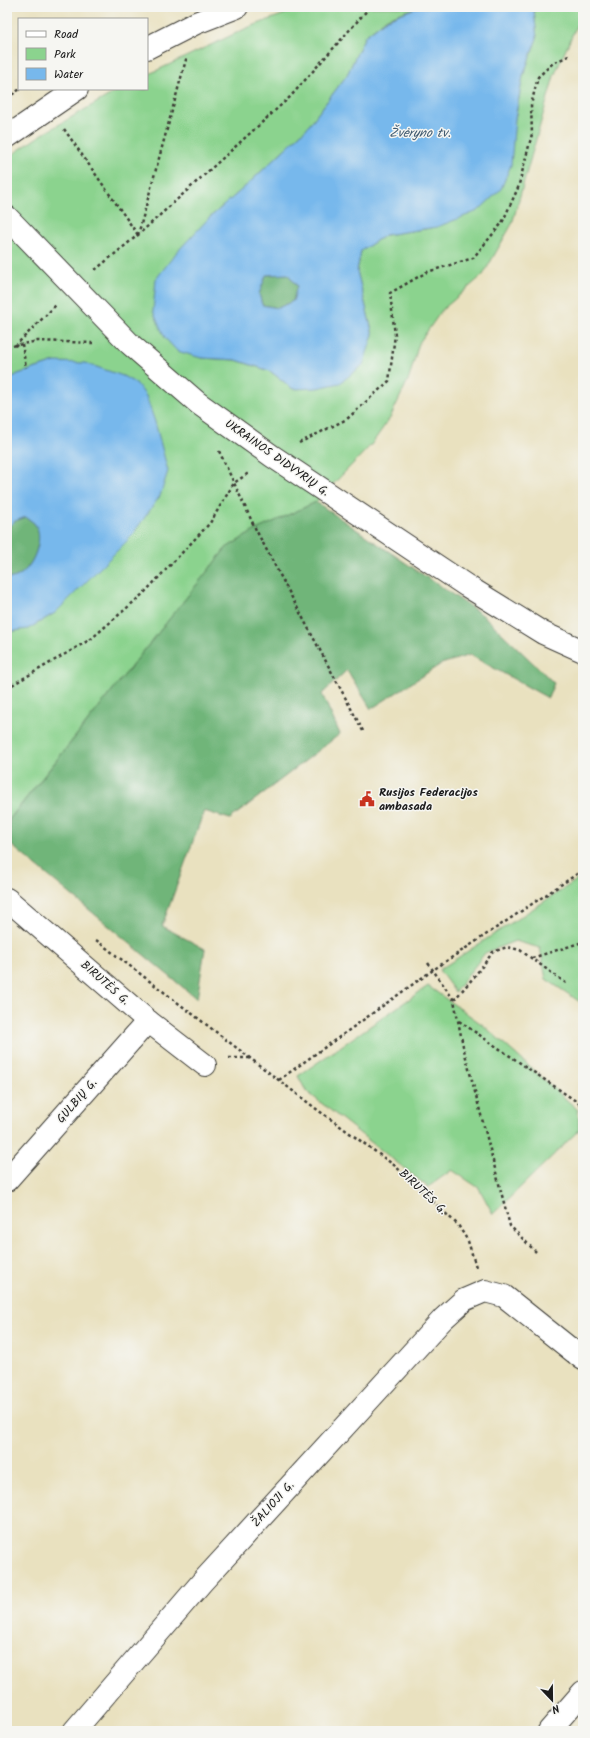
<svg xmlns="http://www.w3.org/2000/svg" width="590" height="1738" font-family="Kalam,sans-serif">
	<style>
		.green { fill: #8bd38e; stroke: #547855 }
		.forest { fill: #70b579; stroke: #46684a }
		.water { fill: #77b8ec; stroke: #4a6a84; fill-rule: evenodd }
		.lines { fill: none; stroke-linecap: round; stroke-linejoin: round }
		.street-casing { stroke: #3b3a34; stroke-width: 24 }
		.path { stroke: #3b3a34; stroke-width: 2.5; stroke-dasharray: 3 3; stroke-linecap: butt }
		.street { stroke: #fff; stroke-width: 22 }
		.labels { text-anchor: middle; dominant-baseline: central; stroke-width: 3; stroke-linejoin: round; paint-order: stroke }
		.street-label { font-size: 12px; fill: #1c1c1c; stroke: #f6f6f2 }
		.poi-label { font-size: 12px; font-weight: bold; fill: #1c1c1c; stroke: #f6f6f2; text-anchor: start }
		.water-label { font-size: 13px; font-style: italic; fill: #405a6f; stroke: #f6f6f2 }
	</style>
	<rect width="100%" height="100%" fill="#f6f6f2"/>
	<filter id="ink" filterUnits="userSpaceOnUse"><feTurbulence type="fractalNoise" baseFrequency=".025" numOctaves="2"/><feDisplacementMap in="SourceGraphic" scale="8" xChannelSelector="R" yChannelSelector="G"/><feConvolveMatrix kernelMatrix="1 2 1 2 8 2 1 2 1" color-interpolation-filters="sRGB"/></filter>
	<filter id="wash" filterUnits="userSpaceOnUse"><feTurbulence type="fractalNoise" baseFrequency=".012" numOctaves="4" result="noise"/><feDisplacementMap in="SourceGraphic" scale="16" xChannelSelector="R" yChannelSelector="G"/><feGaussianBlur stdDeviation="0.9" result="paint"/><feColorMatrix in="noise" values="0 0 0 0 0 0 0 0 0 0 0 0 0 0 0 0 0 1.4 0 .05"/><feComposite in="paint" operator="in"/></filter>
	<g filter="url(#wash)">
		<rect width="100%" height="100%" fill="#e9e1bf"/>
		<g class="green">
			<path d="M303 7H418L387 18 365 36 347 75 307 128 247 185 208 219 201 358 236 360 270 371 293 389 373 335 357 271 361 251 385 235 437 227 515 119 523 76 537 38 534 11 532 7H583V11L554 76 512 224 483 275 442 310 419 343 409 378 390 418 371 445 316 502 256 530 226 548 7 822V632C47 630 71 595 98 569L55 362 18 374 7 381V158L41 135 120 89H147V75L247 28Z"/>
			<path d="M583 876V1004L546 979 540 948 515 941 485 953 455 992 439 970Z"/>
			<path d="M428 986 483 1025 578 1110 579 1130 493 1214 479 1188 452 1170 428 1187 306 1091 298 1076Z"/>
		</g>
		<g class="forest">
			<path d="M288 274 297 286 293 301 278 308 262 305 259 294 266 275Z"/>
			<path d="M316 502 484 616 554 683 548 698 470 655 441 664 371 709 347 670 322 694 340 734 230 819 204 811 162 926 205 949 197 999 11 845 9 820 226 548 256 530Z"/>
			<path d="M26 517C28 519 32 521 34 523 48 538 28 582 7 578V528L15 521Z"/>
		</g>
		<g class="water">
			<path d="M418 7H532L534 11 537 38 523 76 515 119 511 165 501 189 478 211 437 227 385 235 361 251 357 271 373 335 363 365 340 383 317 388 293 389 270 371 236 360 201 358 177 351 165 338 153 311 156 279 176 253 208 219 247 185 307 128 347 75 365 36 387 19ZM288 274 297 286 293 301 278 308 262 305 259 294 266 275Z"/>
			<path d="M55 362 85 363 123 376 137 384 146 396 155 422 168 471 160 496 130 538 55 613 28 629 7 632V578C28 582 48 538 34 523 32 521 28 519 26 517L15 521 7 528V381L18 374Z"/>
		</g>
	</g>
	<g filter="url(#ink)">
		<g class="lines">
			<g class="street-casing">
				<g id="street">
					<path d="M147 48 196 23 237 7"/>
					<path d="M7 137 77 89"/>
					<path d="M7 217 130 344 198 403 272 456 467 586 543 633 583 651"/>
					<path d="M7 899 148 1021 205 1065"/>
					<path d="M7 1180 148 1021"/>
					<path d="M74 1731 202 1582 443 1319 464 1300 485 1291 504 1296 583 1359"/>
					<path d="M549 1731 583 1692"/>
				</g>
			</g>
			<g class="path">
				<path d="M7 98 20 89"/>
				<path d="M64 129 138 235"/>
				<path d="M138 235 187 56"/>
				<path d="M95 270 138 235 290 97 370 7"/>
				<path d="M22 344 26 368"/>
				<path d="M15 346 57 304"/>
				<path d="M7 347 38 341 93 343"/>
				<path d="M299 443 347 419 389 381 395 335 390 293 427 272 473 258 502 223 518 188 532 134 531 105 538 77 553 63 571 55"/>
				<path d="M219 451 256 530 363 731"/>
				<path d="M7 688 91 639 144 593 210 523 234 483 250 472"/>
				<path d="M96 940 319 1111 394 1165 458 1225 468 1241 476 1267"/>
				<path d="M532 958 583 942"/>
				<path d="M428 963 454 1000 463 1046 510 1226 536 1252"/>
				<path d="M454 1000 474 977 493 952 507 947 520 950 566 983"/>
				<path d="M459 1021 583 1106"/>
				<path d="M229 1058H250"/>
				<path d="M279 1080 433 970 583 870"/>
			</g>
			<use href="#street" class="street"/>
		</g>
	</g>
	<defs>
		<g id="civic-bare" transform="scale(1.2)"><path d="M-.6-6.5H3V-4.5H.6V-3L4-1V1h2V6H-6V1h2V-1L-.6-3ZM-1.2 2.5V6h2.4V2.5Z" fill="#c8321e" stroke="#f6f6f2" stroke-width="2.5" paint-order="stroke"/></g>
	</defs>
	<g fill-rule="evenodd">
		<use href="#civic-bare" x="367" y="799"/>
	</g>
	<g class="labels">
		<g class="street-label">
			<text transform="translate(277 458) rotate(35)">UKRAINOS DIDVYRIŲ G.</text>
			<text transform="translate(105 983) rotate(41)">BIRUTĖS G.</text>
			<text transform="translate(77 1101) rotate(-49)">GULBIŲ G.</text>
			<text transform="translate(423 1192) rotate(43)">BIRUTĖS G.</text>
			<text transform="translate(273 1504) rotate(-48)">ŽALIOJI G.</text>
		</g>
		<g class="poi-label">
			<text x="379" y="792">Rusijos Federacijos<tspan x="379" dy="14">ambasada</tspan></text>
		</g>
		<g class="water-label">
			<text x="420" y="133">Žvėryno tv.</text>
		</g>
	</g>
	<rect width="590" height="1738" fill="none" stroke="#f6f6f2" stroke-width="24"/>
	<rect x="18" y="18" width="130" height="72" fill="#f6f6f2" stroke="#9f9f9c"/>
	<rect x="26" y="31" width="20" height="6" fill="#ffffff" stroke="#9f9f9c"/>
	<text x="54" y="38" font-size="12" fill="#1c1c1c">Road</text>
	<rect x="26" y="48" width="20" height="12" fill="#8bd38e" stroke="#9f9f9c"/>
	<text x="54" y="58" font-size="12" fill="#1c1c1c">Park</text>
	<rect x="26" y="68" width="20" height="12" fill="#77b8ec" stroke="#9f9f9c"/>
	<text x="54" y="78" font-size="12" fill="#1c1c1c">Water</text>
	<g transform="translate(552 1700) rotate(158)" stroke="#f6f6f2" stroke-width="3" paint-order="stroke">
	<path d="M0-3L7 15L0 10L-7 15Z" fill="#1c1c1c"/>
	<text y="-6" font-size="11" font-weight="bold" text-anchor="middle" fill="#1c1c1c">N</text>
	</g>
</svg>
